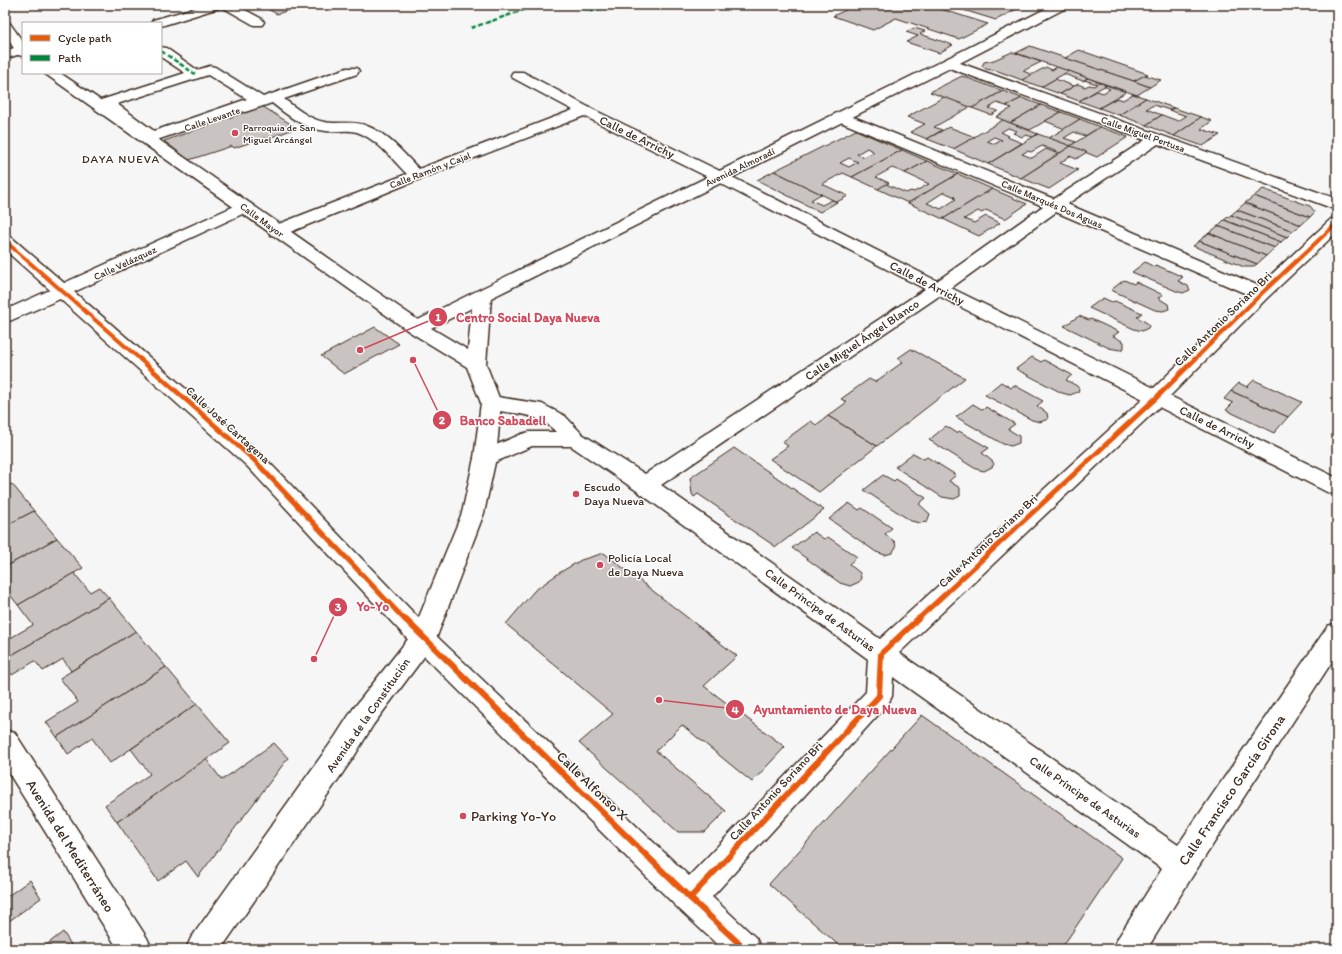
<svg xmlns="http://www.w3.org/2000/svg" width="1342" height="954" font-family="Itim,sans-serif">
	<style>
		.building { fill: #c9c3c1; stroke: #3b2a1e; fill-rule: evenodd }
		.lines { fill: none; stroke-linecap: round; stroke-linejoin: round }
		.street-casing { stroke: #3b2a1e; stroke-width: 3 }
		.secondary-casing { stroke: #3b2a1e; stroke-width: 3 }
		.street { fill: #fff; fill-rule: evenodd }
		.secondary { fill: #fff; fill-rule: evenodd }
		.quiet { stroke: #00873e; stroke-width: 2.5; stroke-dasharray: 5 2.5; stroke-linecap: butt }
		.cycleway-far2-casing { stroke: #fff; stroke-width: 6 }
		.cycleway-far1-casing { stroke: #fff; stroke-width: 8 }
		.cycleway-casing { stroke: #fff; stroke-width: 9 }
		.cycleway-far2 { stroke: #e8590c; stroke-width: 4 }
		.cycleway-far1 { stroke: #e8590c; stroke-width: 5 }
		.cycleway { stroke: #e8590c; stroke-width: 6 }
		.poi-dot { fill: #d1495b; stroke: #fff; stroke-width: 1.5 }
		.labels { text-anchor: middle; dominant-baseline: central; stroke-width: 3; stroke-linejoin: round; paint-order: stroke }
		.far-street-label { font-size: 10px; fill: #3b2a1e; stroke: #fff }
		.far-poi-label { font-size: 10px; fill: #3b2a1e; stroke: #fff; text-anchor: start }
		.street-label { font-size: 12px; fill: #3b2a1e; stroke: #fff }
		.far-quarter-label { font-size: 12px; letter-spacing: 1px; fill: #3b2a1e; stroke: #fff }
		.poi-label { font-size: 12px; fill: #3b2a1e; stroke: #fff; text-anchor: start }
		.near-street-label { font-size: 14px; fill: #3b2a1e; stroke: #fff }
		.near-poi-label { font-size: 14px; fill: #3b2a1e; stroke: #fff; text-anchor: start }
		.leader { fill: none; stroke: #d1495b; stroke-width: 1.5 }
		.callout-dot { fill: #d1495b; stroke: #fff; stroke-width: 1.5 }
		.mark-label { font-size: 12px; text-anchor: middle; font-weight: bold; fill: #fff }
		.callout-label { font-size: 13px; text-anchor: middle; font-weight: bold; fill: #d1495b; stroke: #fff; stroke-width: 3; stroke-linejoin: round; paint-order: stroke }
	</style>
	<rect width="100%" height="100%" fill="#f7f6f6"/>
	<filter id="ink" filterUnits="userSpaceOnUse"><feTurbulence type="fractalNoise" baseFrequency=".025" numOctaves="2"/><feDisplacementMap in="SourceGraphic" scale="8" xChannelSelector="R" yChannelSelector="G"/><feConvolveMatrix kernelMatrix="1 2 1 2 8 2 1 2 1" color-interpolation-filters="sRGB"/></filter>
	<g filter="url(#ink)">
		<g class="building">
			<path d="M260 5H295L299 7 277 14Z"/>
			<path d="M856 5H928L988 24 959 39 896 18 873 30 833 16Z"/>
			<path d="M947 5H1024L996 20Z"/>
			<path d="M914 28 925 31 920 34 953 45 939 53 906 42 918 36 906 32Z"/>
			<path d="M1030 46 1134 81 1150 87 1137 95 1016 53Z"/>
			<path d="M1079 50 1148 74 1134 81 1065 58Z"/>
			<path d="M1012 52 1041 62 1023 71 1033 75 1022 80 998 71 986 69 982 66 984 62 994 60Z"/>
			<path d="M1046 67 1052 70 1057 67 1069 71 1041 87 1022 80Z"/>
			<path d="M1069 71 1088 78 1083 81 1064 74Z"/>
			<path d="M1145 75 1161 80 1150 87 1134 81Z"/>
			<path d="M962 76 1003 91 972 108 930 92Z"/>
			<path d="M1088 78 1106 85 1079 101 1060 94 1078 84 1085 87 1089 85 1094 86 1097 84 1084 80Z"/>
			<path d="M1055 79 1074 86 1060 94 1041 87Z"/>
			<path d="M1106 85 1126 92 1099 108 1079 101 1097 91 1103 93 1110 89 1104 86Z"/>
			<path d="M1003 91 1022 98 1006 106 997 103 989 108 998 111 991 115 972 108Z"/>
			<path d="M1133 94 1146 98 1119 115 1099 108 1117 98 1123 100Z"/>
			<path d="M944 97 970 107 934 127 942 130 927 139 910 132 925 124 907 117Z"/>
			<path d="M1022 98 1041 105 1010 123 996 117 1012 108 1006 106Z"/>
			<path d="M1146 98 1174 108 1169 110 1154 105 1146 109 1162 115 1146 125 1119 115Z"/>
			<path d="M1041 105 1061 112 1030 130 1010 123Z"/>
			<path d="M262 106 297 128 266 139 264 138 234 148 232 146 189 160 164 141Z"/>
			<path d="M1174 108 1201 117 1174 136 1146 125 1162 115 1178 121 1186 116 1169 110Z"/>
			<path d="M1061 112 1080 119 1065 129 1045 121Z"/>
			<path d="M1201 117 1212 121 1201 129 1220 135 1203 146 1174 136Z"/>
			<path d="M1080 119 1100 127 1085 136 1074 132 1064 138 1076 142 1070 146 1049 138Z"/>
			<path d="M1003 120 1038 134 1033 137 1026 135 1022 137 1013 133 1017 131 1008 128 1001 132 1009 136 1007 137 1022 143 988 164 953 149ZM994 137 1002 140 995 144 987 141Z"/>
			<path d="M949 127 975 137 953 149 927 139Z"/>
			<path d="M1100 127 1128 137 1097 157 1070 146Z"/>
			<path d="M856 130 902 150 852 177 843 173 822 184 848 196 837 202 774 171ZM867 148 874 152 864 157 857 154ZM849 158 858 162 849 167 840 163Z"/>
			<path d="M1038 134 1071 146 1060 153 1042 146 1031 152 1027 151 1022 154 1032 158 1046 149 1058 154 1021 178 988 164Z"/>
			<path d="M1071 146 1087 152 1076 159 1070 156 1060 163 1078 170 1049 189 1021 178Z"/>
			<path d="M902 150 927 161 905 173 892 168 876 177 889 183 878 189 852 177Z"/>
			<path d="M927 161 958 174 908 203 878 189 886 184 906 193 911 191 914 192 929 184 905 173Z"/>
			<path d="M774 171 821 194 811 200 822 205 832 200 837 202 820 212 757 180Z"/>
			<path d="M958 174 992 189 943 219 908 203ZM944 192 955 197 954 198 956 199 941 209 927 203Z"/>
			<path d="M992 189 1027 204 1005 219 986 210 982 213 978 211 964 219 974 223 986 216 1000 223 979 236 943 219Z"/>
			<path d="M1263 189 1310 206 1315 212 1310 217 1254 196Z"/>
			<path d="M1254 196 1310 217 1301 225 1245 203Z"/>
			<path d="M1245 203 1301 225 1293 231 1237 210Z"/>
			<path d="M1237 210 1293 231 1287 237 1231 215Z"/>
			<path d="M1231 215 1287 237 1281 242 1224 220Z"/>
			<path d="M1224 220 1281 242 1275 248 1218 226Z"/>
			<path d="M1218 226 1275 248 1266 256 1209 233Z"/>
			<path d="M1209 233 1266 256 1257 264 1199 241Z"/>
			<path d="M1199 241 1257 264 1253 267H1244L1193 246Z"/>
			<path d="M1145 262 1154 267 1156 265 1183 277 1178 281 1188 286 1190 290 1183 293 1176 291 1132 272Z"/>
			<path d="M1124 280 1134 284 1136 282 1163 295 1158 298 1168 304 1169 309 1163 311 1155 310 1111 290Z"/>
			<path d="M1103 298 1112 302 1115 301 1142 313 1137 317 1147 323 1149 326 1148 328 1142 331 1134 329 1089 308Z"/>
			<path d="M1079 316 1089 320 1091 319 1119 332 1113 336 1124 342V348L1120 350 1109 348 1064 326Z"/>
			<path d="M375 327 399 344 344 374 321 356Z"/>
			<path d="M911 349 965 378 877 446 828 416 847 402 841 399 869 379 875 382 903 362 898 358Z"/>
			<path d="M1032 357 1041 362 1044 360 1072 375 1066 380 1077 386 1079 389 1078 392 1070 395 1062 393 1016 369Z"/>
			<path d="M1254 380 1302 402 1288 417 1231 391 1239 383 1247 387Z"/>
			<path d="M1001 382 1011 388 1014 385 1043 401 1037 406 1047 413 1048 419 1040 422 1032 420 985 395Z"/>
			<path d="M1231 391 1288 417 1274 433 1226 410 1233 403 1224 399Z"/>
			<path d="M973 404 983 410 986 407 1015 424 1008 429 1019 436V443L1011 446 1003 444 956 417Z"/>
			<path d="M828 416 877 446 819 492 770 459 788 446 782 442 811 421 816 425Z"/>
			<path d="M946 426 957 433 959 431 989 448 982 453 992 461 994 464 992 467 984 471 976 469 929 440Z"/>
			<path d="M734 448 824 510 776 547 698 494 694 497 692 494 690 478Z"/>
			<path d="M913 453 924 459 927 457 956 475 949 481 960 488V496L954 499 942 497 895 467Z"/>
			<path d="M883 475 894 481 896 479 926 498 919 504 930 514 927 522 920 523 911 521 864 490Z"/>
			<path d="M12 484 34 511 5 526V487Z"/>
			<path d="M849 503 859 510 862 508 892 528 885 534 895 542 896 547 892 553 885 555 876 552 829 519Z"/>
			<path d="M34 511 57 538 5 567V526Z"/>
			<path d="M814 532 824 539 828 537 857 557 849 564 860 573 861 578 859 582 850 586 840 583 792 548Z"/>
			<path d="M57 538 83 568 18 605 11 596 5 599V567Z"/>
			<path d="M604 553 737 656 704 686 785 747 752 782 682 725 656 751 726 811 705 832H678L579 743 613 714 506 624 534 591 559 573 581 560Z"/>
			<path d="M74 573 90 592 99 587 109 598 5 659V641L33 625 18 605Z"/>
			<path d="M109 598 136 631 71 671 63 659 43 671 35 661 12 675 5 664V659Z"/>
			<path d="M136 631 166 667 57 737 46 722 78 702 60 678Z"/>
			<path d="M166 667 197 704 110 763 92 738 68 754 57 737Z"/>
			<path d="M197 704 230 743 117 822 105 805 150 774 131 749Z"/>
			<path d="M922 715 1122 858 1061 949H843L769 884Z"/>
			<path d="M274 743 288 758 198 877 186 861 158 881 117 822 206 759 222 780Z"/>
			<path d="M30 880 41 898 5 924V898Z"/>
			<path d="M63 932 74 949H41Z"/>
		</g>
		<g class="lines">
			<g class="street-casing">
				<g id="street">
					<path d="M205 5H236L262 19 264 22 262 25H254L222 7 161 26V23H151L153 20Z"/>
					<path d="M20 46 23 47V53L5 59V51Z"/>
					<path d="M161 47 166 48 197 70 210 66 215 67 263 97 347 68H357L359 71 357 74 284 99C296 108 309 119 324 122 339 125 353 120 367 126 388 134 403 153 419 169L573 110 513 78 511 75 513 72H523L590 108 726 174 937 281 1043 206 836 120 834 117 836 114 841 113 846 114 1054 199 1145 140 944 66 942 63 944 60 949 59 1337 199V210L1158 144 1067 204 1259 286 1331 219 1337 218V232L1267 298 1170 396 1337 478V495L1329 493 1159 407 899 653 1178 845 1328 626 1337 623V654L1193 875 1147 949H1113L1118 938 1162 869 893 677 892 696 888 704 712 897 756 938 761 949H722L679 909 414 646 247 466 60 299 5 323V310L50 290 5 250V236L11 237 64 283 239 204 245 202 251 204 253 207 251 210 74 292 263 456 432 632 689 876 866 692 868 659 637 491 571 446H532L493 463 485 465 477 463 474 458 477 453 522 434 529 432H556C536 410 510 415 484 408L481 403 484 398 491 396 542 404 565 416 582 434 645 474 925 289 714 180 584 116 422 178 283 235 277 236 271 235 269 231 271 227 407 174C392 159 377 139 357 132 347 129 336 132 326 131 305 129 288 116 272 103L245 112 240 111 157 140 152 141 147 140 99 103 101 100 185 73 161 57ZM208 75 247 99 154 131 117 104ZM1056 212 1249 295 1154 388 951 288ZM939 296 1143 399 880 639 661 485Z"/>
					<path d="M5 730 15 733 147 938 152 949H118L5 767Z"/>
				</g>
			</g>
			<g class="secondary-casing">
				<g id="secondary">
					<path d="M1053 5H1068L1066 8 954 66 491 298 486 364 501 403 496 458 484 513 436 639 432 646 373 725 355 755 221 949H186L191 938 335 737 353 709 412 634 462 513 474 458 481 403 467 367 410 332 44 73H60C181 153 298 238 418 320L944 60ZM472 308 468 350 431 328Z"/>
					<path d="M5 21 9 22 23 42V56L18 55 5 34Z"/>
				</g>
			</g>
			<use href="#street" class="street"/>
			<use href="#secondary" class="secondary"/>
			<g class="quiet">
				<path d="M576 5 591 11 615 5"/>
				<path d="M471 28 538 5"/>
				<path d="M161 51 195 74"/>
			</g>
			<g class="cycleway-far2-casing">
				<g id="cycleway-far2">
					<path d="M5 241 141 360"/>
					<path d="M1194 360 1261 294 1337 223"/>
				</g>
			</g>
			<g class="cycleway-far1-casing">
				<g id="cycleway-far1">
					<path d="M140 359 255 461 405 620"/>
					<path d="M917 620 1157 397 1195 359"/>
				</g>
			</g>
			<g class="cycleway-casing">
				<g id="cycleway">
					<path d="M405 619 690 898 745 949"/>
					<path d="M690 898 879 696 881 654 918 619"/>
				</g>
			</g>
			<use href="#cycleway-far2" class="cycleway-far2"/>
			<use href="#cycleway-far1" class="cycleway-far1"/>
			<use href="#cycleway" class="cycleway"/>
		</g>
	</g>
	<g class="poi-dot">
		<circle cx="235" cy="133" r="4"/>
		<circle cx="576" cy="494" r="4"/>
		<circle cx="600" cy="565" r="4"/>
		<circle cx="463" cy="816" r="4"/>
	</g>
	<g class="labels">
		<g class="far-street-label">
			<text transform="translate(212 119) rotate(-19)">Calle Levante</text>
			<text transform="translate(1143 134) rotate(20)">Calle Miguel Pertusa</text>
			<text transform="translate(740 167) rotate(-26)">Avenida Almoradí</text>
			<text transform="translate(430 170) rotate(-21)">Calle Ramón y Cajal</text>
			<text transform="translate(1052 204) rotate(23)">Calle Marqués Dos Aguas</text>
			<text transform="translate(262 220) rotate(36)">Calle Mayor</text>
			<text transform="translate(125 263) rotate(-25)">Calle Velázquez</text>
		</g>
		<g class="far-poi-label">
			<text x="243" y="127">Parroquia de San<tspan x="243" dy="12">Miguel Arcángel</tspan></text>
		</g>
		<g class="street-label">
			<text transform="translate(637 137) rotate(26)">Calle de Arrichy</text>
			<text transform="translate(927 283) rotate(27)">Calle de Arrichy</text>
			<text transform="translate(1223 319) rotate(-44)">Calle Antonio Soriano Bri</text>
			<text transform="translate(862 340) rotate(-34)">Calle Miguel Ángel Blanco</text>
			<text transform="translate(228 425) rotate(42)">Calle José Cartagena</text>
			<text transform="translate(1217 427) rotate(26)">Calle de Arrichy</text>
			<text transform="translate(988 541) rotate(-43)">Calle Antonio Soriano Bri</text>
			<text transform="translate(820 610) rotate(36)">Calle Príncipe de Asturias</text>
			<text transform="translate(368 715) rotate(-55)">Avenida de la Constitución</text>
			<text transform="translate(776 791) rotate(-47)">Calle Antonio Soriano Bri</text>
			<text transform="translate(1085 797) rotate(35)">Calle Príncipe de Asturias</text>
		</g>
		<g class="far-quarter-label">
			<text x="121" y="159">DAYA NUEVA</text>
		</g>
		<g class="poi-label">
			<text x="584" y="487">Escudo<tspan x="584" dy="14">Daya Nueva</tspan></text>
			<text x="608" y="558">Policía Local<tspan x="608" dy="14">de Daya Nueva</tspan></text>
		</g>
		<g class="near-street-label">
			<text transform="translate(592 786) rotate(44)">Calle Alfonso X</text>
			<text transform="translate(1232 790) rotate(-56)">Calle Francisco García Girona</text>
			<text transform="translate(70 846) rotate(58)">Avenida del Mediterráneo</text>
		</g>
		<g class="near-poi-label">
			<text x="471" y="816">Parking Yo-Yo</text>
		</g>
	</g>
	<path class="leader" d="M360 350L438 317M413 360L442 420M314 659L338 607M659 700L735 709"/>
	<g class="callout-dot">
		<circle cx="360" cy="350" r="4"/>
		<circle cx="413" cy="360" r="4"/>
		<circle cx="314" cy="659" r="4"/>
		<circle cx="659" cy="700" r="4"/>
		<circle cx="438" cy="317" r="10"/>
		<circle cx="442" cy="420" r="10"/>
		<circle cx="338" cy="607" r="10"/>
		<circle cx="735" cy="709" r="10"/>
	</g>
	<g class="mark-label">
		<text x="438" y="321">1</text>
		<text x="442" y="424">2</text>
		<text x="338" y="611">3</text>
		<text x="735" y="714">4</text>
	</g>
	<g class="callout-label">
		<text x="528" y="322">Centro Social Daya Nueva</text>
		<text x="503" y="425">Banco Sabadell</text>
		<text x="373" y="611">Yo-Yo</text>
		<text x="835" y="714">Ayuntamiento de Daya Nueva</text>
	</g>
	<rect width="1342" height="954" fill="none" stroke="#fff" stroke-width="20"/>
	<rect x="10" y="10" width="1322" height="934" fill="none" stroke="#3b2a1e" stroke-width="1.5" filter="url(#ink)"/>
	<rect x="22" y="22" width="140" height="52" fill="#ffffff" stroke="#b1aaa5"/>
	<rect x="30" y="35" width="20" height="6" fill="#e8590c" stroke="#b1aaa5"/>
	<text x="58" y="42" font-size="12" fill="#3b2a1e">Cycle path</text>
	<rect x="30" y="55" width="20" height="6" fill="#00873e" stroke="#b1aaa5"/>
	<text x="58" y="62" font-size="12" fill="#3b2a1e">Path</text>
</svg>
